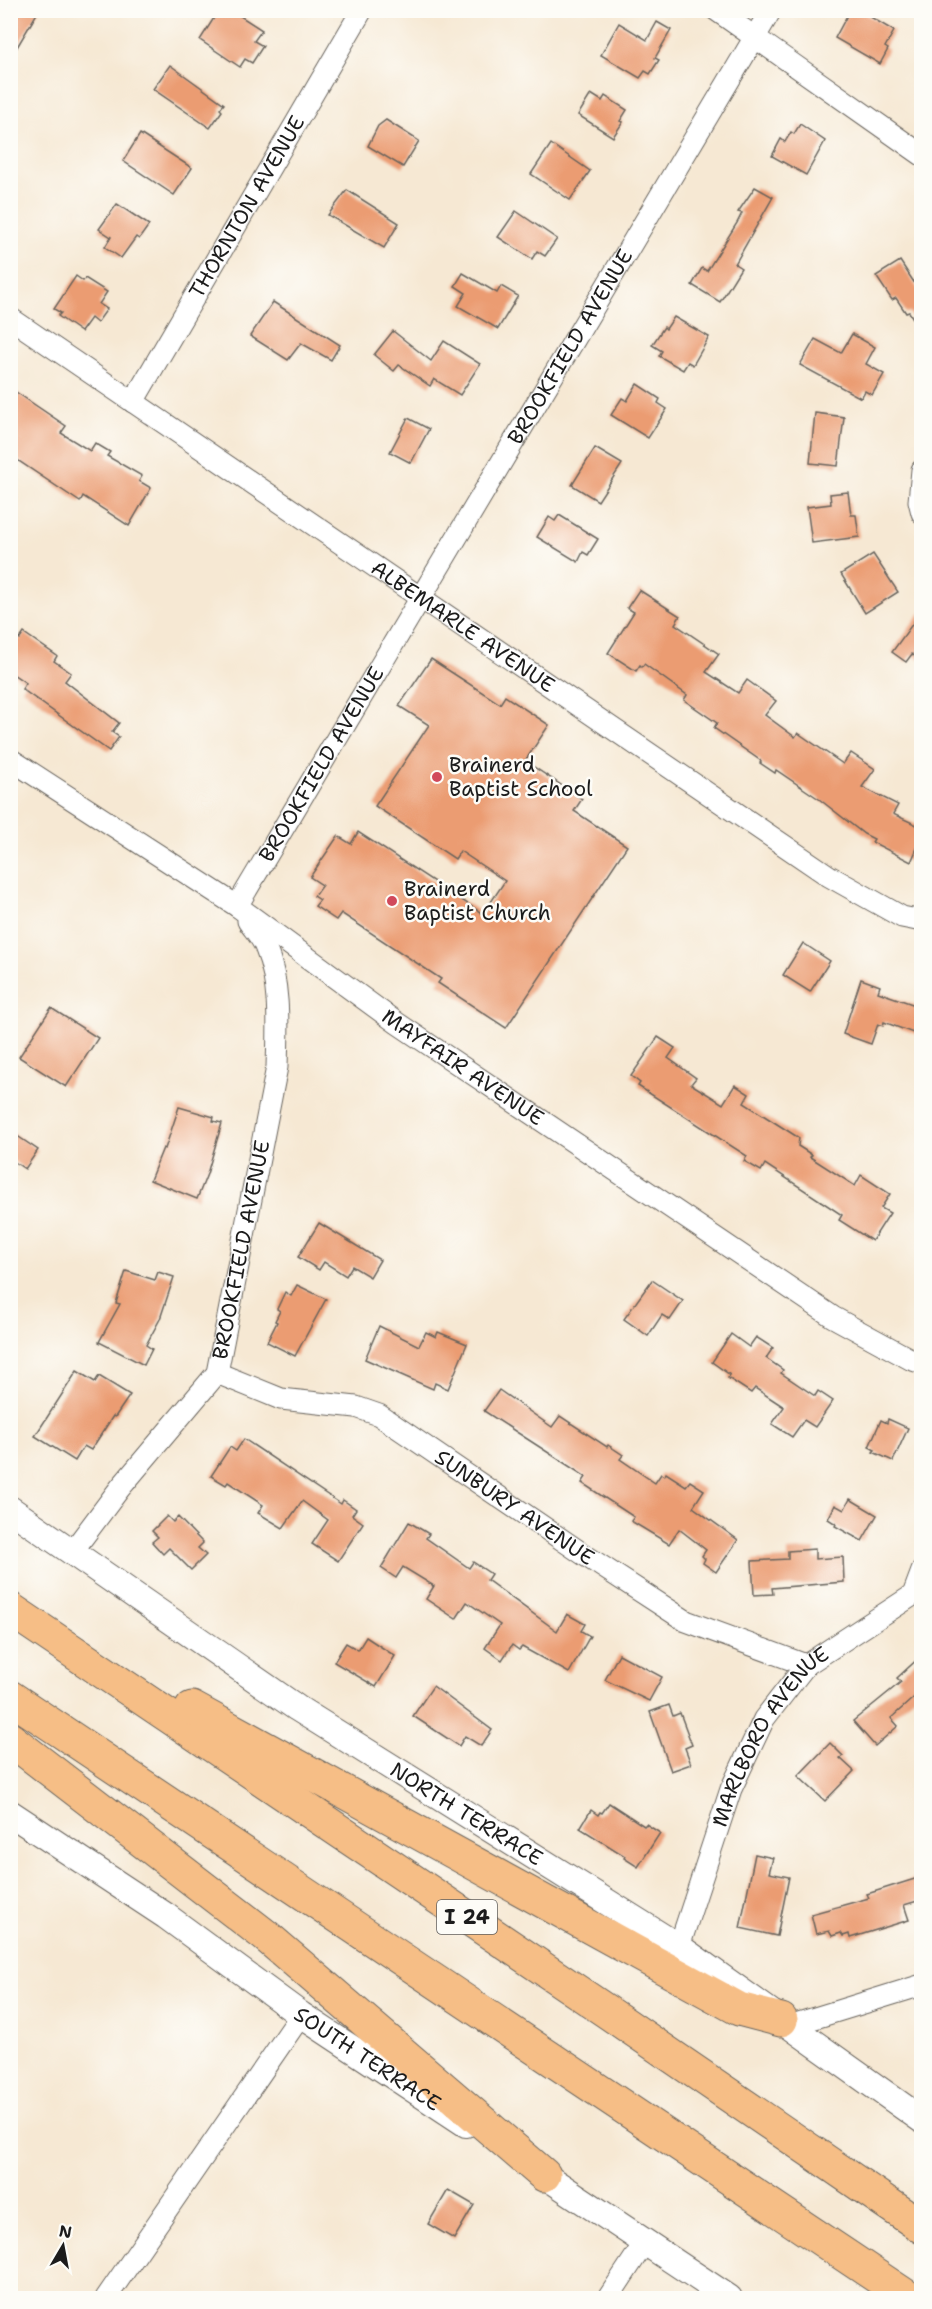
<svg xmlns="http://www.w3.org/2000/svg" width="932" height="2309" font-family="'Shantell Sans',sans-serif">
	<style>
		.building { fill: #eb9c72 }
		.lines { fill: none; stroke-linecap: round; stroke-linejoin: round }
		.minor-casing { stroke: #68635c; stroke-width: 23 }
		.tertiary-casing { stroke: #68635c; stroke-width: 28 }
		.motorway-casing { stroke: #68635c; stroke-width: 35 }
		.minor { stroke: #fff; stroke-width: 21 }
		.tertiary { stroke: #fff; stroke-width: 26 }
		.motorway { stroke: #f6be86; stroke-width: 33 }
		.poi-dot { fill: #d1495b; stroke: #fdfcf7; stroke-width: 2 }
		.labels { text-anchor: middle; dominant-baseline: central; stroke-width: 5; stroke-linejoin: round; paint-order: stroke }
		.shield { fill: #fdfcf7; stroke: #605f5e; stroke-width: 1.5 }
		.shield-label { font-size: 20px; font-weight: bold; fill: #1c1c1c }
		.street-label { font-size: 21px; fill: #1c1c1c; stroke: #fdfcf7 }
		.poi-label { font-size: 21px; fill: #1c1c1c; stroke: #fdfcf7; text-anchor: start }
	</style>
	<rect width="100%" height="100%" fill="#fdfcf7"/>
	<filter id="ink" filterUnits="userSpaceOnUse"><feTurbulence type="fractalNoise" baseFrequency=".0167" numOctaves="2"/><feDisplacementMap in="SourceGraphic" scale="12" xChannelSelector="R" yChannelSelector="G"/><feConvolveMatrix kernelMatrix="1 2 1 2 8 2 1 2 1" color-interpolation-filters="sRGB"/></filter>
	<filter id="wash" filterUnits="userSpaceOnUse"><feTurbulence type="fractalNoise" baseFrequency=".008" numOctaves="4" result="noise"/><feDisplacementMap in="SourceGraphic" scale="24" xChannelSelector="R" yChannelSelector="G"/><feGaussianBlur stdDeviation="1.35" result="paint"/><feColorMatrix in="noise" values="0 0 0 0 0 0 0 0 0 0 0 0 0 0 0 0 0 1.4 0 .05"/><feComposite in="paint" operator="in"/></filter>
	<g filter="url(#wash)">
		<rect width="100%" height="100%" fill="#f6e8d3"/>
		<g id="blocks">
			<g class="building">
				<path d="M10 10H39L10 59Z"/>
				<path d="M219 10H231L262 30 254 41 263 46 252 63 245 59 240 67 200 40Z"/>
				<path d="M850 10H859L894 31 885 47 888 49 880 64 835 38Z"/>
				<path d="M657 22 671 30 655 58 659 60 650 74 645 71 640 78 601 55 619 23 647 40Z"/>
				<path d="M170 65 224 104 220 109 222 111 210 128 153 89Z"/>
				<path d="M591 94 602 101 605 96 627 110 620 121 623 122 613 137 578 115Z"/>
				<path d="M386 120 419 141 403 167 368 146 378 126Z"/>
				<path d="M800 124 825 141 806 175 772 156 781 139 785 142 791 132 794 134Z"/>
				<path d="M140 134 192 168 174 195 123 161Z"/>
				<path d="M551 144 590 171 570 200 531 174Z"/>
				<path d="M755 187 773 197 735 264 741 268 720 302 692 285 702 268 707 271 737 223 742 213 738 212Z"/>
				<path d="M347 190 399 223 384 248 328 215Z"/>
				<path d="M117 204 149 225 139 239 136 237 121 258 105 247 111 237 99 229Z"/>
				<path d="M516 211 557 239 545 256 537 251 532 259 498 237Z"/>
				<path d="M900 261 921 293V331L909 312 906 313 896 298 892 300 876 276Z"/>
				<path d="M463 273 497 293 501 286 518 296 498 329 458 306 466 293 455 286Z"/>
				<path d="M76 276 83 281 85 278 107 292 99 304 107 309 97 323 91 318 81 332 58 316 61 313 54 309Z"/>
				<path d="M273 302 340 345 331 360 301 343 288 360 250 336Z"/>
				<path d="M674 317 709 337 693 365 688 362 683 370 659 356 662 351 652 345 664 327 666 329Z"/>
				<path d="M393 331 431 361 444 341 480 364 460 395 434 379 430 386 399 365 394 371 374 355Z"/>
				<path d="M852 334 875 347 866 364 884 374 872 395 865 391 861 398 800 365 815 339 841 353Z"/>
				<path d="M637 384 660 399 658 403 667 409 648 438 611 415 622 398 627 401Z"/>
				<path d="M10 388 66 426 61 433 90 451 95 443 110 452 107 456 142 476 139 481 151 488 129 526 83 496 80 502 10 455Z"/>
				<path d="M815 413 844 417 838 466 810 463Z"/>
				<path d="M408 418 429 429 411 463 390 452Z"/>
				<path d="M595 448 622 464 598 501 572 485Z"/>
				<path d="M848 492 851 515H856L859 537 812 543 807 507 831 504 830 494Z"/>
				<path d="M559 515 598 539 588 555 583 552 578 562 537 537 549 517 555 521Z"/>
				<path d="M873 554 898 592 865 613 841 574Z"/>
				<path d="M639 590 680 616 675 624 719 654 706 672 738 693 747 680 776 701 765 715 795 737 798 733 843 764 851 753 875 769 862 787 898 805 893 814 921 827V839L911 862 872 842 874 839 864 834 819 799 776 770 775 773 760 763 761 761 714 728 717 723 684 700 687 695 644 664 642 667 640 665 636 671 608 653 634 612 627 608Z"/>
				<path d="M921 612V661L912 654 906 662 892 652Z"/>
				<path d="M10 633 20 639 24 633 57 656 54 661 71 673 65 681 119 723 112 732 119 737 109 751 22 689 26 683 10 672Z"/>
				<path d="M431 659 500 704 505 696 549 725 525 761 582 799 574 811 627 846 506 1028 438 983 441 979 341 913 336 920 315 906 320 900 314 896 322 885 310 877 338 836 351 844 358 832 483 914 505 881 460 851 455 859 375 806 429 725 399 706Z"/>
				<path d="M803 943 830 961 810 992 783 975Z"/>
				<path d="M861 979 880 986 878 992 921 1007V1036L884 1022 883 1026 878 1024 871 1044 843 1034Z"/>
				<path d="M51 1008 98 1038 66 1087 19 1057Z"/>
				<path d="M658 1037 675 1048 668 1058 696 1078 691 1084 723 1104 735 1085 749 1094 744 1103 799 1138 798 1146 812 1155 810 1157 855 1186 861 1175 890 1194 881 1208 890 1213 872 1241 839 1220 842 1215 765 1164 761 1171 744 1161 747 1156 638 1086 640 1083 631 1076Z"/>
				<path d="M179 1107 214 1117 213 1121 222 1123 207 1174 197 1199 150 1180 163 1148 165 1149Z"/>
				<path d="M10 1131 38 1150 25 1169 10 1159Z"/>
				<path d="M319 1223 380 1260 370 1277 352 1266 346 1276 324 1262 319 1270 298 1257Z"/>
				<path d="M126 1271 155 1280 158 1272 174 1277 160 1319 146 1345 152 1349 144 1365 99 1342 120 1304 116 1303Z"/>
				<path d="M652 1280 683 1301 670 1320 662 1315 648 1336 624 1319Z"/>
				<path d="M297 1285 326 1299 295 1356 267 1342 277 1322 275 1321 280 1311 277 1309 285 1292 291 1296Z"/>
				<path d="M379 1326 419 1346 426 1332 436 1337 438 1332 467 1344 448 1389 435 1383 433 1389 365 1359Z"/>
				<path d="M731 1334 749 1347 756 1337 773 1348 766 1358 783 1370 781 1373 815 1396 818 1391 833 1401 815 1427 804 1420 792 1437 772 1424 784 1407 755 1388 751 1393 728 1378 730 1375 712 1362Z"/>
				<path d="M77 1371 95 1382 99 1376 130 1395 115 1417 113 1416 91 1450 84 1446 75 1461 35 1436Z"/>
				<path d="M499 1390 552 1427 560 1416 607 1447 608 1445 623 1455 620 1459 655 1483 661 1474 664 1476 666 1473 686 1486 690 1481 704 1490 693 1507 738 1540 716 1572 703 1563 705 1559 702 1556 706 1550 679 1529 669 1544 631 1521 634 1517 582 1483 586 1477 484 1411Z"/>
				<path d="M888 1419 908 1428 893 1461 873 1452 875 1450 869 1447 881 1420 887 1423Z"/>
				<path d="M244 1439 341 1504 343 1500 356 1509 352 1515 363 1523 338 1561 312 1544 328 1520 302 1501 283 1528 258 1513 263 1505 228 1482 226 1485 211 1476 230 1447 236 1451Z"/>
				<path d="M850 1499 877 1515 862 1541 835 1526 836 1524 828 1519 835 1505 844 1510Z"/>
				<path d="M167 1516 173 1522 178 1517 203 1543 198 1548 206 1555 191 1570 169 1548 163 1554 152 1542 158 1537 152 1531Z"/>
				<path d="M409 1522 429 1534 426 1538 469 1568 473 1562 491 1574 487 1580 557 1631 567 1614 585 1624 581 1631 590 1636 569 1673 522 1647 519 1650 512 1645 502 1660 485 1648 500 1625 467 1602 456 1619 426 1599 434 1586 403 1567 396 1578 381 1568Z"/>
				<path d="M815 1549V1559L843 1557 844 1582 772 1588 773 1594 754 1595 752 1561 788 1559V1551Z"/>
				<path d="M366 1637 395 1656 376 1687 334 1662 346 1643 358 1650Z"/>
				<path d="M619 1654 662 1677 649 1701 605 1680Z"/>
				<path d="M921 1656V1691L891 1718 898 1726 875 1746 853 1721 901 1682 897 1678Z"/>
				<path d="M433 1686 492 1730 481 1746 465 1736 459 1746 413 1716Z"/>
				<path d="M669 1705 673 1716 680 1713 692 1745 685 1748 691 1764 671 1771 650 1712Z"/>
				<path d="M830 1743 843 1756 840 1758 854 1771 825 1801 798 1776Z"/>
				<path d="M609 1803 644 1826 646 1824 660 1833 638 1867 624 1858 625 1856 580 1828 591 1810 598 1815 600 1812 602 1813Z"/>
				<path d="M755 1854 773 1858 769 1873 789 1877 777 1936 740 1928Z"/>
				<path d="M921 1877V1900L904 1905 909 1920 850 1938 849 1934 843 1936 841 1933 832 1936 829 1931 816 1934 811 1914 869 1898 867 1894Z"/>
				<path d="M448 2190 474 2205 454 2239 428 2224Z"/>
			</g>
		</g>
	</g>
	<g filter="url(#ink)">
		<use href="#blocks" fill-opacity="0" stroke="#68635c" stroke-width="1.5"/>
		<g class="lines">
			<g class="minor-casing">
				<g id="minor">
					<path d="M716 10 922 155"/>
					<path id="s1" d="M10 318 829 876 902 917 922 921"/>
					<path id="s2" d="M133 402 362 10"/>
					<path d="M922 470 919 501 922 513"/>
					<path id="s3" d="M10 759 237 906 397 1023 833 1317 910 1359 922 1363"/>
					<path id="s4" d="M237 906 771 10"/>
					<path id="s5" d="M217 1373 281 1399 356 1407 379 1415 583 1554 686 1621 806 1665"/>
					<path id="s6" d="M72 1552 120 1488 217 1373 277 1067C278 1029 281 985 266 949 263 939 254 930 248 921"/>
					<path id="s7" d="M679 1947 731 1789 764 1719 806 1665 913 1595 922 1571"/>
					<path d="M789 2026 922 1985"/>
					<path d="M106 2298 301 2015"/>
					<path d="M608 2298 645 2242"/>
				</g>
			</g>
			<g class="tertiary-casing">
				<g id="tertiary">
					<path id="s8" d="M10 1509 297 1708 679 1947 922 2120"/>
					<path id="s9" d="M10 1813 166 1916 301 2015 466 2124"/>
					<path d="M529 2165 729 2298"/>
				</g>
			</g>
			<g class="motorway-casing">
				<g id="motorway">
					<path d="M10 1609 606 2011 922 2227"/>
					<path d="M10 1697 909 2298"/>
					<path d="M192 1708 739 2009 781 2020"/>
					<path d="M10 1739 266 1936 544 2175"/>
				</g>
			</g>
			<use href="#minor" class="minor"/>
			<use href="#tertiary" class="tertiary"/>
			<use href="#motorway" class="motorway"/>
		</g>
	</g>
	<g class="poi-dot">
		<circle cx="437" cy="777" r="6"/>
		<circle cx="392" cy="901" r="6"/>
	</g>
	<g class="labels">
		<rect class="shield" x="437" y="1900" width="60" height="34" rx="4.5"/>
		<g class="shield-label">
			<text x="467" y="1917">I 24</text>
		</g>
		<g class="street-label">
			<text stroke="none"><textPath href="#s2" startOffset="226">THORNTON AVENUE</textPath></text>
			<text stroke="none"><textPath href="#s4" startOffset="651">BROOKFIELD AVENUE</textPath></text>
			<text stroke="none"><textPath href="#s1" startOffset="548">ALBEMARLE AVENUE</textPath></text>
			<text stroke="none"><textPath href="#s4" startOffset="165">BROOKFIELD AVENUE</textPath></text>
			<text stroke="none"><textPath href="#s3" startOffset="548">MAYFAIR AVENUE</textPath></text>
			<text stroke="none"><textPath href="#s6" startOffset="356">BROOKFIELD AVENUE</textPath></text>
			<text stroke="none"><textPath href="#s5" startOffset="333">SUNBURY AVENUE</textPath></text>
			<text stroke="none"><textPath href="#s7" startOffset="232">MARLBORO AVENUE</textPath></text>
			<text stroke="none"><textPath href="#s8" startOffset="549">NORTH TERRACE</textPath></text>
			<text stroke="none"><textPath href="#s9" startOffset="434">SOUTH TERRACE</textPath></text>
		</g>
		<g class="poi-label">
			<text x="449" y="765">Brainerd<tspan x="449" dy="24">Baptist School</tspan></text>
			<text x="404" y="889">Brainerd<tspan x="404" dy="24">Baptist Church</tspan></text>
		</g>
	</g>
	<rect width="932" height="2309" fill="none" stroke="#fdfcf7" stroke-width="36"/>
	<g transform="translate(63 2246) rotate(10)" stroke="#fdfcf7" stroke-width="4.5" paint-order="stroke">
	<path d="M0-4.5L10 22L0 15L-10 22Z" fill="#1c1c1c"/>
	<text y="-9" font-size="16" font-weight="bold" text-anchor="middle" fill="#1c1c1c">N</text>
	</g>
</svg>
